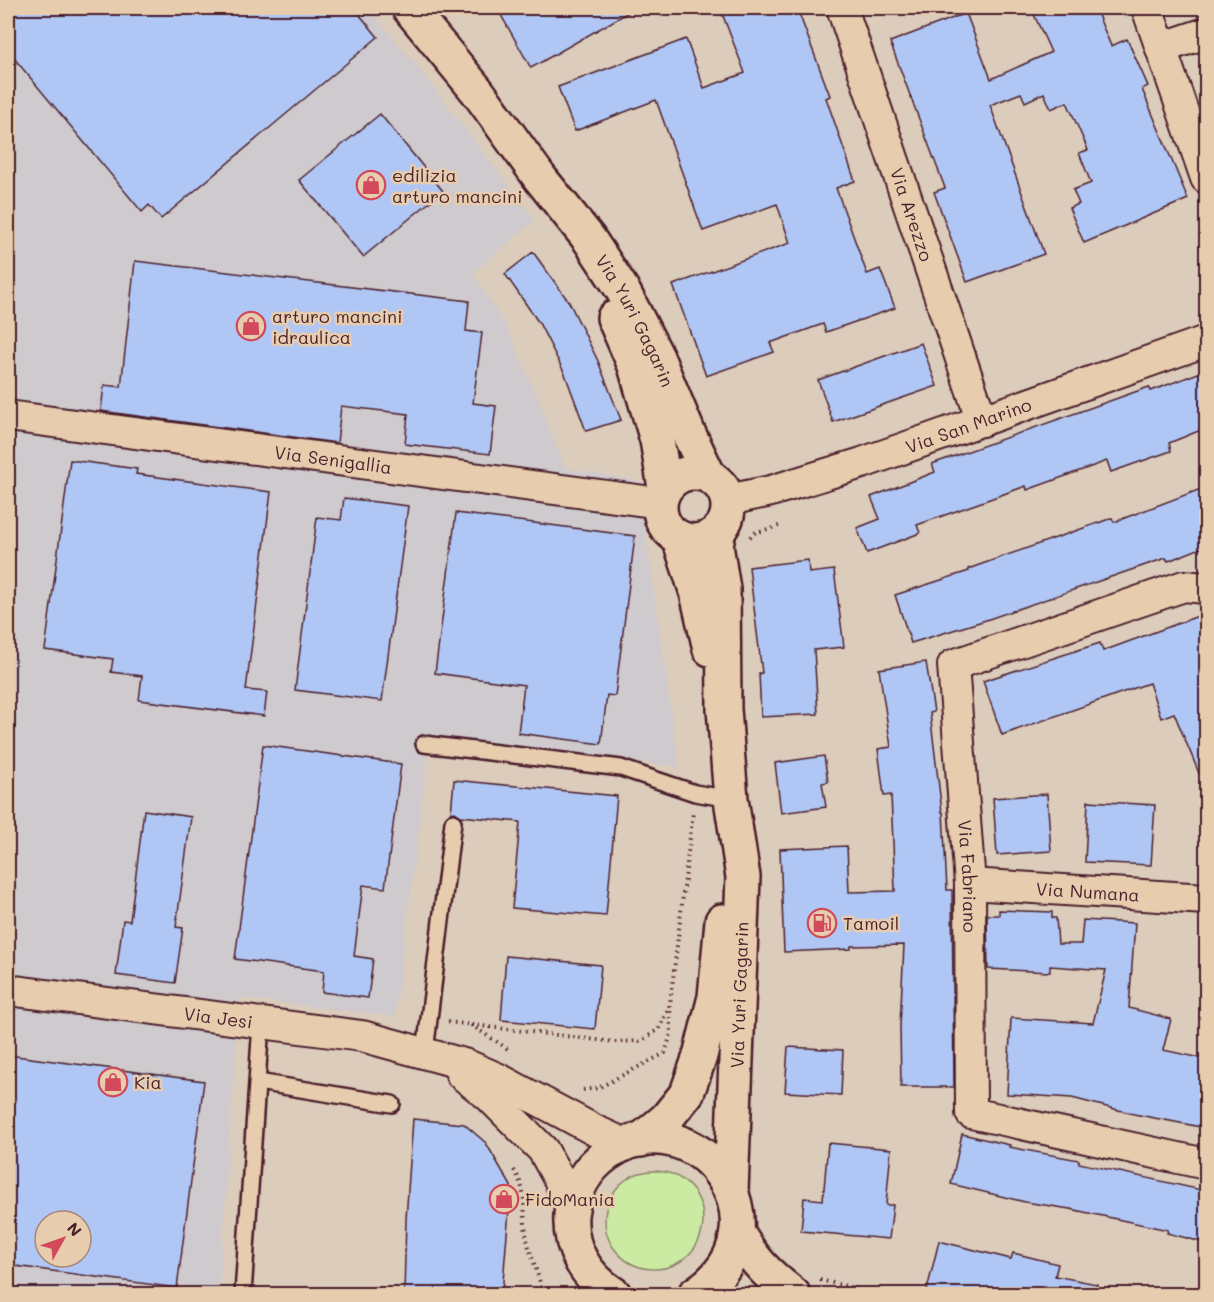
<svg xmlns="http://www.w3.org/2000/svg" width="1214" height="1302" font-family="Mali,sans-serif">
	<style>
		.built { fill: #cfcacd; fill-rule: evenodd }
		.green { fill: #cbeba3; stroke: #8a8567; stroke-width: 1.5 }
		.building { fill: #b0c7f5; stroke: #4a1f2b; stroke-width: 1.5; fill-rule: evenodd }
		.lines { fill: none; stroke-linecap: round; stroke-linejoin: round }
		.lane-casing { stroke: #4a1f2b; stroke-width: 20 }
		.street-casing { stroke: #4a1f2b; stroke-width: 34 }
		.secondary-casing { stroke: #4a1f2b; stroke-width: 38 }
		.path { stroke: #4a1f2b; stroke-width: 4; stroke-dasharray: 1.5 4.5; stroke-linecap: butt }
		.lane { stroke: #e7cdae; stroke-width: 15 }
		.street { stroke: #e7cdae; stroke-width: 30 }
		.secondary { stroke: #e7cdae; stroke-width: 33 }
		.labels { text-anchor: middle; dominant-baseline: central; stroke-width: 5; stroke-linejoin: round; paint-order: stroke }
		.poi-label { font-size: 18px; fill: #4a1f2b; stroke: #e7cdae; text-anchor: start }
		.street-label { font-size: 18px; fill: #4a1f2b; stroke: #e7cdae }
	</style>
	<rect width="100%" height="100%" fill="#dcccbc"/>
	<filter id="ink" filterUnits="userSpaceOnUse"><feTurbulence type="fractalNoise" baseFrequency=".0167" numOctaves="2"/><feDisplacementMap in="SourceGraphic" scale="12" xChannelSelector="R" yChannelSelector="G"/><feConvolveMatrix kernelMatrix="1 2 1 2 8 2 1 2 1" color-interpolation-filters="sRGB"/></filter>
	<g filter="url(#ink)">
		<path class="built" d="M8 8H368L417 66 535 220 473 273 508 330 539 401 565 468 638 481 679 767 430 738 395 1017 239 998 219 1294H8ZM45 1221H81V1257H45Z"/>
		<circle class="green" cx="654" cy="1220" r="49"/>
		<g class="building">
			<path d="M8 8H354L378 37 161 219 149 205 142 212 8 51Z"/>
			<path d="M497 8H636L531 68Z"/>
			<path d="M720 8H797L830 96 826 98 855 181 836 188 867 274 880 269 895 308 826 332 823 324 770 343 774 352 706 376 673 285 790 243 777 204 703 231 656 100 575 131 558 87 686 39 704 88 745 73Z"/>
			<path d="M1031 8H1095L1111 46 1127 39 1148 86 1142 89 1188 199 1084 243 1069 208 1079 204 1073 190 1091 183 1079 153 1088 150 1067 102 1051 109 1044 93 1025 102 1021 93 990 105 1044 254 967 282 934 192 945 188 890 42 966 13 991 79 1051 52Z"/>
			<path d="M380 114 443 191 363 257 299 180Z"/>
			<path d="M533 252 569 302 598 361 621 420 586 431 565 374 539 323 505 274Z"/>
			<path d="M135 261 469 301 466 331 482 333 473 403 496 406 490 454 405 444 408 414 341 406 337 443 101 411 104 385 121 387Z"/>
			<path d="M921 343 937 386 833 422 818 380Z"/>
			<path d="M1206 370V428L1169 443 1171 451 1111 472 1107 461 1027 490 1026 486 917 525 920 533 867 553 857 528 880 519 871 497 935 472 932 464 1149 387 1151 391Z"/>
			<path d="M70 460 137 469 136 474 271 492 246 690 267 692 264 716 139 700 142 676 111 672 113 659 45 650Z"/>
			<path d="M1206 487V546L1168 561 1166 558 986 620 911 643 895 595 969 571 968 569 1112 518 1114 522Z"/>
			<path d="M344 498 408 506 382 701 295 690 317 517 341 520Z"/>
			<path d="M456 513 635 536 615 696 607 695 601 744 518 733 524 685 435 673Z"/>
			<path d="M808 560 809 573 834 570 844 647 814 650 818 714 761 717 759 673H762L749 567Z"/>
			<path d="M1201 615 1206 630V790L1174 713 1161 718 1149 683 1002 735 983 681 1100 643 1103 651Z"/>
			<path d="M926 662 934 712 930 713 942 812H943L947 890H952L954 1087H901L900 1026 904 945 851 946V949L784 952 780 849 847 846 849 892 895 891 891 795 884 796 878 749 891 747 879 669Z"/>
			<path d="M263 745 401 764 385 888 363 885 354 956 373 959 368 998 322 992 324 971 235 959Z"/>
			<path d="M824 756 828 782 822 783 826 807 781 813 775 763Z"/>
			<path d="M454 780 617 796 606 916 512 908 520 822 461 816 455 812 451 813Z"/>
			<path d="M1047 794 1051 851 997 855 993 798Z"/>
			<path d="M1088 801 1155 805 1151 865 1085 862Z"/>
			<path d="M144 810 191 817 176 927 183 928 175 983 116 975 123 920 130 921Z"/>
			<path d="M999 910 1052 912V918H1056L1058 944H1081L1083 920 1135 923 1129 1008 1171 1019 1163 1050 1206 1059V1128L1134 1114 1072 1098 1007 1094 1011 1018 1093 1023 1106 970 1050 966V972L988 969 987 915H999Z"/>
			<path d="M506 956 601 965 595 1029 501 1020Z"/>
			<path d="M788 1047 843 1050 841 1095 785 1092Z"/>
			<path d="M8 1055 204 1081 177 1288 8 1265ZM45 1221H81V1257H45Z"/>
			<path d="M413 1119 464 1124 486 1143 511 1186 502 1294H404L406 1219Z"/>
			<path d="M962 1134 1010 1145 1009 1147 1079 1160V1163L1206 1191V1243L1167 1233 1168 1230 1070 1209 1025 1202 951 1184Z"/>
			<path d="M828 1143 891 1149 886 1205H893L889 1239 801 1231 804 1198 823 1200Z"/>
			<path d="M939 1241 1011 1259 1013 1253 1058 1264 1055 1276 1097 1284 1096 1294H926Z"/>
		</g>
		<g class="lines">
			<g class="lane-casing">
				<g id="lane">
					<path d="M424 744 621 768 695 793 731 799"/>
					<path d="M425 1052 453 822"/>
					<path d="M258 1082 392 1104"/>
					<path d="M243 1294 261 1023"/>
				</g>
			</g>
			<g class="street-casing">
				<g id="street">
					<path id="s1" d="M842 8 982 421"/>
					<path d="M1147 8 1206 178"/>
					<path d="M1161 48 1206 33"/>
					<path id="s2" d="M8 416 660 503"/>
					<path id="s3" d="M728 500 771 491 862 463 1206 341"/>
					<path id="s4" d="M1206 588 1184 586 953 665 970 884 971 1113 1206 1164"/>
					<path id="s5" d="M970 884 1206 899"/>
					<path id="s6" d="M8 990 362 1036 467 1065 499 1079 596 1131 625 1144"/>
					<path d="M461 1074 489 1096 543 1150 560 1181 572 1212"/>
				</g>
			</g>
			<g class="secondary-casing">
				<g id="secondary">
					<path id="s7" d="M409 8 478 92 540 178 589 239 622 289 657 357 688 432 709 476"/>
					<path d="M614 318 635 366 657 440 665 488"/>
					<circle cx="694" cy="507" r="34"/>
					<path d="M719 530 716 545 723 589 724 709 731 799 743 877 731 1191"/>
					<path d="M679 538 697 593 710 649"/>
					<path d="M641 1140 666 1119 687 1093 700 1056 715 997 722 921"/>
					<path d="M737 1232C754 1261 767 1274 793 1294"/>
					<path d="M614 1294C586 1277 569 1249 571 1215 574 1190 587 1168 607 1154 696 1091 796 1229 695 1294"/>
				</g>
			</g>
			<g class="path">
				<path d="M750 537 754 533 779 526"/>
				<path d="M448 1022 614 1042 641 1041 659 1029 669 1006"/>
				<path d="M471 1025 511 1051"/>
				<path d="M583 1090 598 1088 665 1053 671 1034 670 1004 693 812"/>
				<path d="M514 1170C530 1194 521 1217 528 1244 533 1261 539 1277 543 1294"/>
				<path d="M820 1280 880 1294"/>
			</g>
			<use href="#lane" class="lane"/>
			<use href="#street" class="street"/>
			<use href="#secondary" class="secondary"/>
		</g>
	</g>
	<defs>
		<g id="shop-ring" transform="scale(1.5)"><circle r="9.5" fill="#e7cdae" stroke="#d1495b" stroke-width="1.5"/><path d="M-5-2.5h2.3a2.7 3.5 0 0 1 5.4 0H5L5.5 6h-11ZM-1.5-2.5h3a1.5 2.3 0 0 0-3 0Z" fill="#d1495b"/></g>
		<g id="fuel-ring" transform="scale(1.5)"><circle r="9.5" fill="#e7cdae" stroke="#d1495b" stroke-width="1.5"/><path d="M-5.5-6h7V0h2V4h1.3V-2.5L3-4.5l.8-.8L6-3V5H2.5V1h-1V6h-7ZM-4.2-4.7v3.2H.2V-4.7Z" fill="#d1495b"/></g>
	</defs>
	<g fill-rule="evenodd">
		<use href="#shop-ring" x="371" y="185"/>
		<use href="#shop-ring" x="251" y="326"/>
		<use href="#fuel-ring" x="822" y="923"/>
		<use href="#shop-ring" x="113" y="1082"/>
		<use href="#shop-ring" x="504" y="1199"/>
	</g>
	<g class="labels">
		<g class="poi-label">
			<text x="392" y="175">edilizia<tspan x="392" dy="21">arturo mancini</tspan></text>
			<text x="272" y="316">arturo mancini<tspan x="272" dy="21">idraulica</tspan></text>
			<text x="843" y="923">Tamoil</text>
			<text x="134" y="1082">Kia</text>
			<text x="525" y="1199">FidoMania</text>
		</g>
		<g class="street-label">
			<text stroke="none"><textPath href="#s1" startOffset="218">Via Arezzo</textPath></text>
			<text stroke="none"><textPath href="#s7" startOffset="387">Via Yuri Gagarin</textPath></text>
			<text stroke="none"><textPath href="#s3" startOffset="252">Via San Marino</textPath></text>
			<text stroke="none"><textPath href="#s2" startOffset="328">Via Senigallia</textPath></text>
			<text stroke="none"><textPath href="#s4" startOffset="478">Via Fabriano</textPath></text>
			<text stroke="none"><textPath href="#s5" startOffset="118">Via Numana</textPath></text>
			<text transform="translate(739 995) rotate(-88)">Via Yuri Gagarin</text>
			<text stroke="none"><textPath href="#s6" startOffset="212">Via Jesi</textPath></text>
		</g>
	</g>
	<rect width="1214" height="1302" fill="none" stroke="#e7cdae" stroke-width="30"/>
	<rect x="15" y="15" width="1184" height="1272" fill="none" stroke="#4a1f2b" stroke-width="2" filter="url(#ink)"/>
	<g transform="translate(63 1239) rotate(50)"><circle r="28" fill="#e7cdae" stroke="#a8877a" stroke-width="1.5"/>
	<path d="M0-4.5L10 22L0 15L-10 22Z" fill="#d1495b"/>
	<text y="-9" font-size="16" font-weight="bold" text-anchor="middle" fill="#4a1f2b">N</text>
	</g>
</svg>
